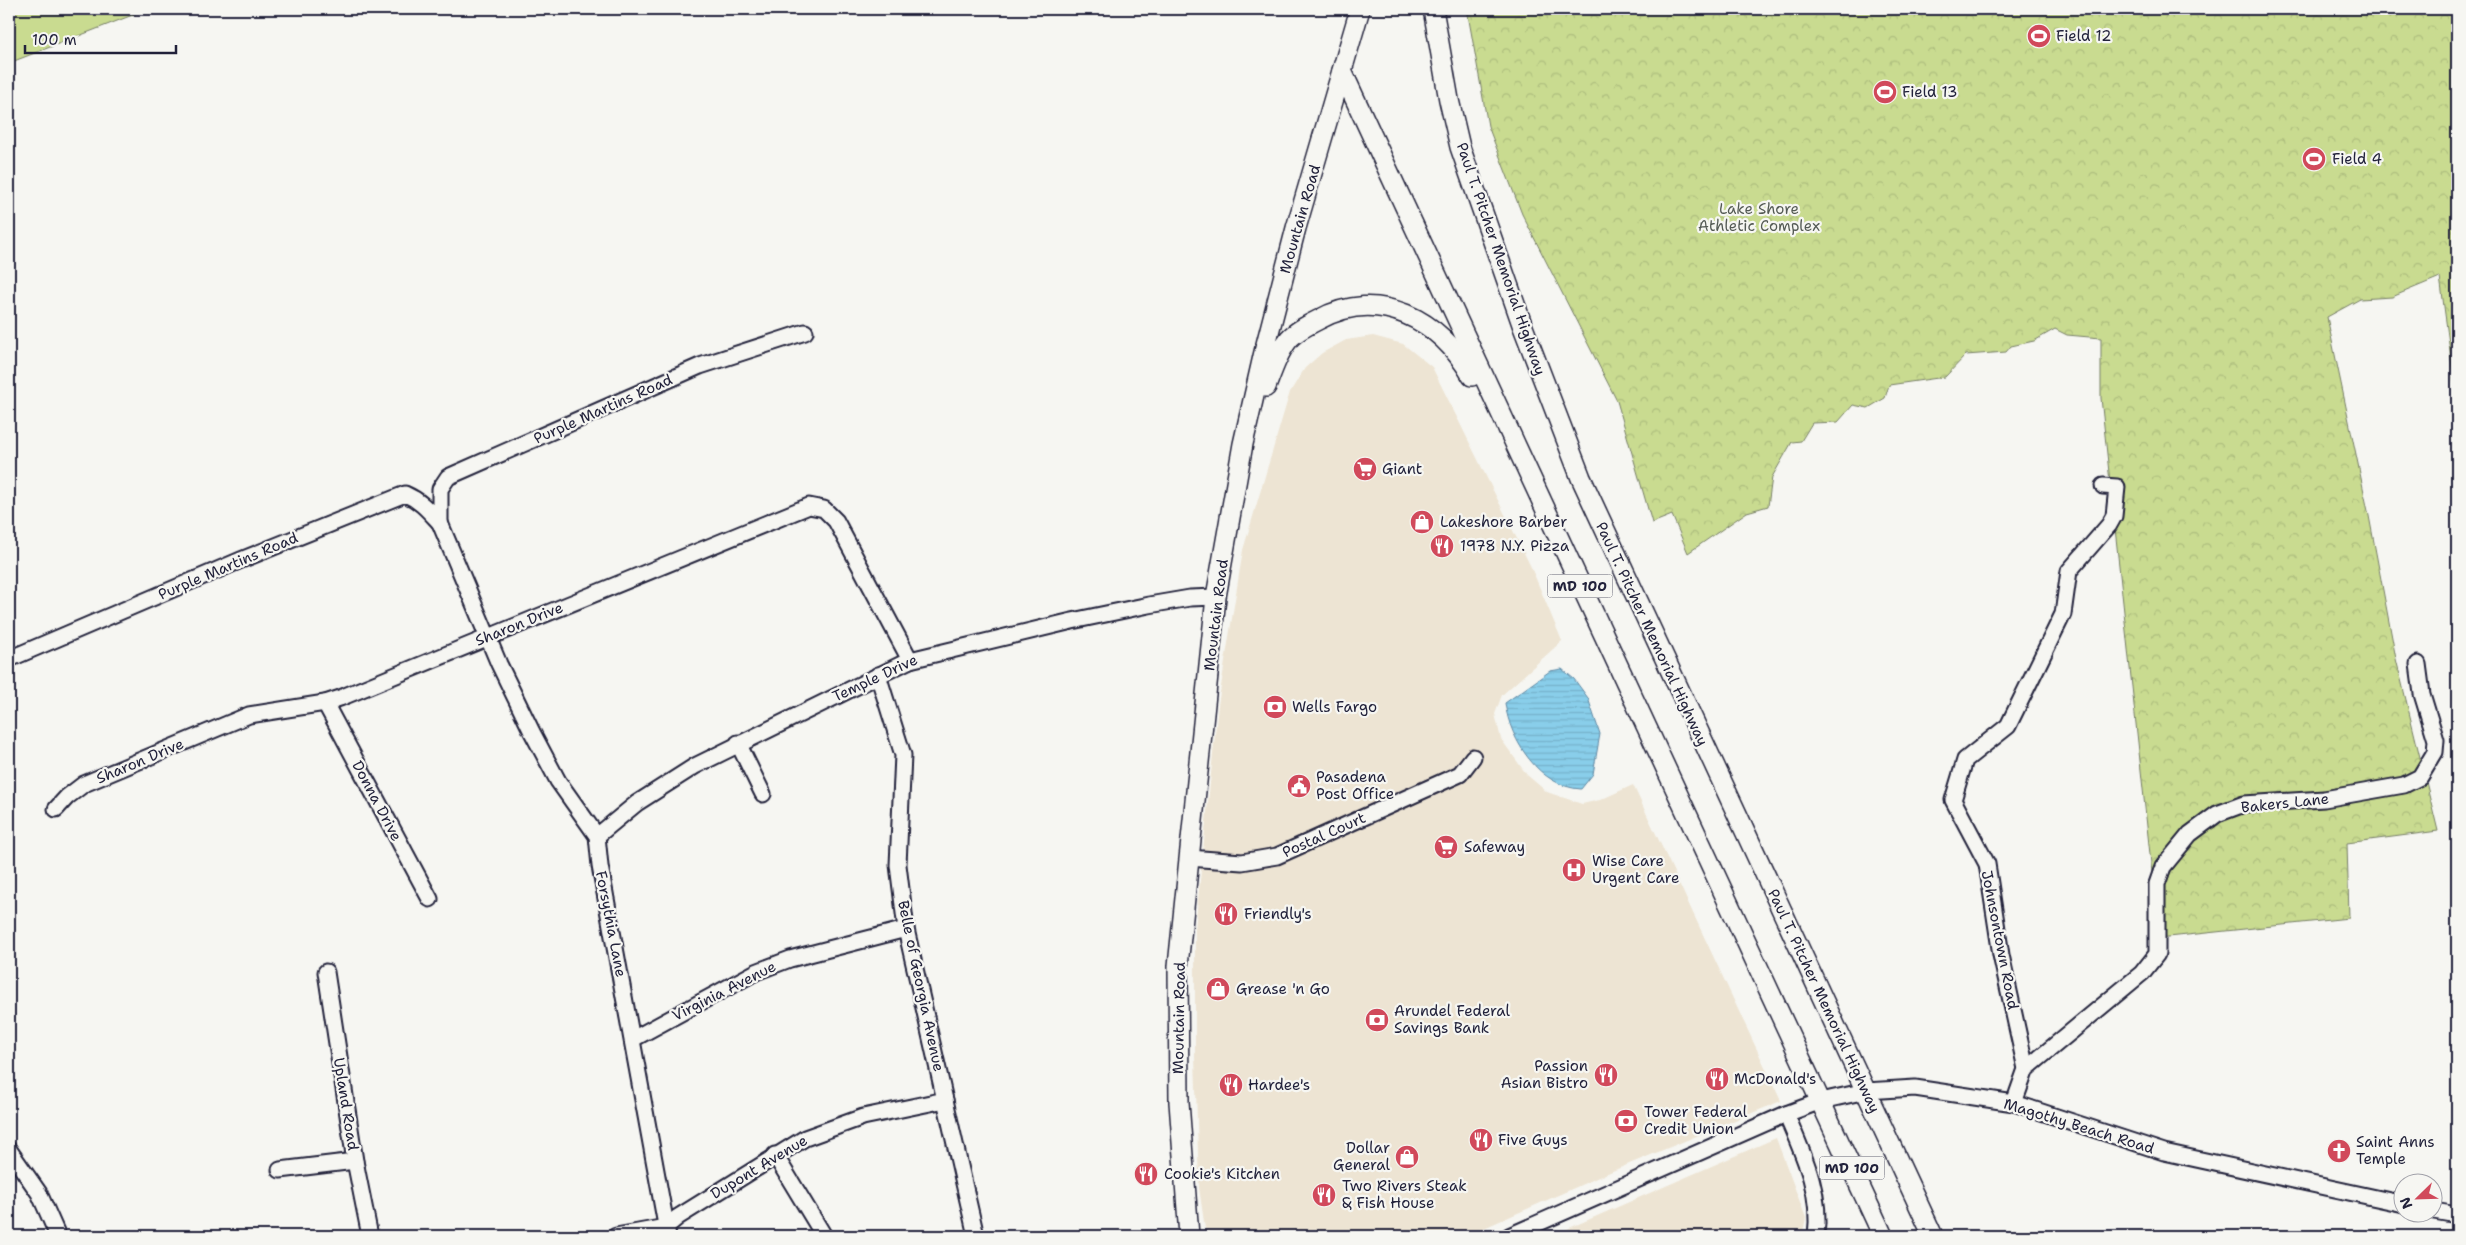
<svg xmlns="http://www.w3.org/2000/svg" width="2466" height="1245" font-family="'Shantell Sans',sans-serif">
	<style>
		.built { fill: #ede4d3 }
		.green { fill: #c9db90; stroke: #767e66 }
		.park { fill: url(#park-crowns); stroke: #767e66 }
		.water { fill: url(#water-rules); stroke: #6089a4 }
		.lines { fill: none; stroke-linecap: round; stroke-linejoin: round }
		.minor-casing { stroke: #22223b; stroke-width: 19 }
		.major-casing { stroke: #22223b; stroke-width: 22 }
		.minor { stroke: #f6f6f2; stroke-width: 15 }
		.major { stroke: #f6f6f2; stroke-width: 19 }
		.labels { text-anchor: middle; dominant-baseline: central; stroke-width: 4.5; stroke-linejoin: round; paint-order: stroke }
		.shield { fill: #f6f6f2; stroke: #626272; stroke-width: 1 }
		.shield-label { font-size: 14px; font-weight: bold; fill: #22223b }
		.poi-label { font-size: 15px; fill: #22223b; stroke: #f6f6f2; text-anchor: start }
		.park-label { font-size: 15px; fill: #545a54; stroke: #f6f6f2 }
		.street-label { font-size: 15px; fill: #22223b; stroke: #f6f6f2 }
	</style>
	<defs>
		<pattern id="park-crowns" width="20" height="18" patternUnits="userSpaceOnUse" patternTransform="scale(1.25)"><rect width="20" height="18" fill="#c9db90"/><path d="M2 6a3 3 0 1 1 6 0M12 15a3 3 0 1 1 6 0" fill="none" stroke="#acbc7d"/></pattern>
		<pattern id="water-rules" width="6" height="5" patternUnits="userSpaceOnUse" patternTransform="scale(1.25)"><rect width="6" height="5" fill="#89ceea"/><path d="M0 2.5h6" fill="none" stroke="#76b1ca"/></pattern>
	</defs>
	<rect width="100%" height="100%" fill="#f6f6f2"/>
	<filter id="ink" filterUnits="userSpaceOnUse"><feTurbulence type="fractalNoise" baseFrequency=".02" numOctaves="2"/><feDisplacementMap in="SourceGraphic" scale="10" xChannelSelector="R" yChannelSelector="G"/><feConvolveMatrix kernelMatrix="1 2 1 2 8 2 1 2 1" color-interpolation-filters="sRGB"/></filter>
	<g filter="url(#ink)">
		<g class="built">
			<path d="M1373 336 1403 344 1432 367 1531 567 1562 641 1502 695 1495 714 1501 739 1527 775 1547 792 1582 804 1600 800 1633 785 1781 1101 1610 1172 1466 1236H1206L1199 1187 1195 1057V929L1218 705 1243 550 1290 392 1305 368 1322 353 1346 340Z"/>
			<path d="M1776 1138 1806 1218 1802 1236H1551Z"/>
		</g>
		<path class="green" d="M9 9H148L9 63Z"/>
		<path class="park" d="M1467 9H2457V403L2440 277 2392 297 2360 299 2327 317 2369 516 2396 659 2438 831 2347 843 2349 918 2159 938 2101 398V338L2067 335 2055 329 2034 341 2011 346 2006 352 1966 355 1945 377 1889 385 1885 398 1868 408 1853 405 1838 422 1812 423 1801 441 1792 442 1772 477 1768 506 1747 512 1688 553 1672 515 1652 523 1617 401 1522 214 1488 126Z"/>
		<path class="water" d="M1562 669 1574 679 1588 698 1600 734 1593 774 1581 789C1540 787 1510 741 1505 703L1550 671Z"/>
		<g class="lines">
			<g class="minor-casing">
				<g id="minor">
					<path d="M440 523V489L448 477 700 366 805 332"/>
					<path d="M9 659 241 560 405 494C421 501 428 510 440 523L499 664 532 732 558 781 597 836 600 866 668 1236"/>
					<path d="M878 675 903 755 898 865 906 929 976 1236"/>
					<path d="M325 703 430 899"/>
					<path d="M738 743 763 794"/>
					<path d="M56 809 67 797 84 784 249 715 325 703 340 698 809 506 824 509 836 521 910 660"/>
					<path d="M597 836 637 803 695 766 910 660 1072 621 1149 605 1190 598 1216 597"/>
					<path d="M1189 858 1242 862 1277 856 1460 774 1473 757"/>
					<path d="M326 972 355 1161 370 1236"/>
					<path d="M633 1039 756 972 790 959 906 929"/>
					<path d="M2026 1069 2142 973 2157 954V884L2163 867 2190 834 2217 814 2244 804 2324 799 2404 785 2420 777 2435 752 2436 740 2422 694 2418 664"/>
					<path d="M2014 1103 2026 1069 2001 955 1987 864 1953 800 1965 760 2008 726 2063 614 2069 571 2109 525 2114 516 2117 487 2103 486"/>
					<path d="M1786 1114C1803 1154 1822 1192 1816 1236"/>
					<path d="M9 1150 39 1193 58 1236"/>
					<path d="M775 1155 824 1236"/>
					<path d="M280 1170 355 1161"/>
					<path d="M2434 1211 2457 1215"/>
					<path d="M616 1236 666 1227 678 1217 805 1138 863 1117 945 1100"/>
					<path d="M1509 1236 1786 1114 1821 1101 1866 1091 1915 1088 2014 1103 2164 1152 2404 1204"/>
				</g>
			</g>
			<g class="major-casing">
				<g id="major">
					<path d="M1433 9 1449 100 1460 147 1523 327 1581 478 1933 1236"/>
					<path d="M1342 71 1883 1236"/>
					<path d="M1266 387C1272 371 1278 353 1289 339 1296 331 1308 325 1318 320 1379 286 1440 320 1472 376"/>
					<path d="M1189 1236 1179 1102 1178 966 1216 597 1243 444 1264 352 1296 228 1360 9"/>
				</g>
			</g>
			<use href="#minor" class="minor"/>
			<use href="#major" class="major"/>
		</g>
	</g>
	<defs>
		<g id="stadium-disc" transform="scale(1.25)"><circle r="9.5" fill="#d1495b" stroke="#f6f6f2"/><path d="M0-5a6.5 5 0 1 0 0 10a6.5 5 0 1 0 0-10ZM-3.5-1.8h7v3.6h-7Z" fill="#fff"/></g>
		<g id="supermarket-disc" transform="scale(1.25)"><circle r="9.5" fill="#d1495b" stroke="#f6f6f2"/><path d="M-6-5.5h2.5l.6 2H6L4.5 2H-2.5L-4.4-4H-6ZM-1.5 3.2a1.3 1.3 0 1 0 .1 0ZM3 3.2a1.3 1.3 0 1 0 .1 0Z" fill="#fff"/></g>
		<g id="shop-disc" transform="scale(1.25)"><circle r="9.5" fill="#d1495b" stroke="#f6f6f2"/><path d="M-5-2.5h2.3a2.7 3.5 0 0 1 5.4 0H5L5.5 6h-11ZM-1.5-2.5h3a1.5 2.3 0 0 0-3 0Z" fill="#fff"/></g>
		<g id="restaurant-disc" transform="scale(1.25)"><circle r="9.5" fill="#d1495b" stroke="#f6f6f2"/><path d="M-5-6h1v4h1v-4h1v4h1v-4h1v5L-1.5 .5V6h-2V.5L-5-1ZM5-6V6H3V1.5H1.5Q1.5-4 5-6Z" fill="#fff"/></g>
		<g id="bank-disc" transform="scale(1.25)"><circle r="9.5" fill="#d1495b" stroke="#f6f6f2"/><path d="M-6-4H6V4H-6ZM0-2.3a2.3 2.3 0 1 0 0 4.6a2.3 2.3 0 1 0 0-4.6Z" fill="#fff"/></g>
		<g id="civic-disc" transform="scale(1.25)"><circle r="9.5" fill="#d1495b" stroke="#f6f6f2"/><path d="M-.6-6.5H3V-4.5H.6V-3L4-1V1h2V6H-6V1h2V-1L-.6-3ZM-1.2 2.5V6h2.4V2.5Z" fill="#fff"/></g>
		<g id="hospital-disc" transform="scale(1.25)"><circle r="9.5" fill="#d1495b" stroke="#f6f6f2"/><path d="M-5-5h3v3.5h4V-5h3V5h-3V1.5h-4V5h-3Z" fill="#fff"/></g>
		<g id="church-disc" transform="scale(1.25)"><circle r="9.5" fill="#d1495b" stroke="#f6f6f2"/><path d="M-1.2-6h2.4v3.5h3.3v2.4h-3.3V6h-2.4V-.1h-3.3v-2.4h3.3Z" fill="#fff"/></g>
	</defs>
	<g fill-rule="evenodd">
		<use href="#stadium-disc" x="2039" y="36"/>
		<use href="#stadium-disc" x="1885" y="92"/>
		<use href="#stadium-disc" x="2314" y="159"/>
		<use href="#supermarket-disc" x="1365" y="469"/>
		<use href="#shop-disc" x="1422" y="522"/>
		<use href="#restaurant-disc" x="1442" y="546"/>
		<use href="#bank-disc" x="1275" y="707"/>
		<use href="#civic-disc" x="1299" y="786"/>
		<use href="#supermarket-disc" x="1446" y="847"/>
		<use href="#hospital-disc" x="1574" y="870"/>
		<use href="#restaurant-disc" x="1226" y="914"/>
		<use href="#shop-disc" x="1218" y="989"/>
		<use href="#bank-disc" x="1377" y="1020"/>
		<use href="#restaurant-disc" x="1606" y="1075"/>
		<use href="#restaurant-disc" x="1717" y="1079"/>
		<use href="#restaurant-disc" x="1231" y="1085"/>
		<use href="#bank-disc" x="1626" y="1121"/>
		<use href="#restaurant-disc" x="1481" y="1140"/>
		<use href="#church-disc" x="2339" y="1151"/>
		<use href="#shop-disc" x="1407" y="1157"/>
		<use href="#restaurant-disc" x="1146" y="1174"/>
		<use href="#restaurant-disc" x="1324" y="1195"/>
	</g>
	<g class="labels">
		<g class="shield">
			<rect x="1547.5" y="574.5" width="65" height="23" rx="4"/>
			<rect x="1819.5" y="1156.5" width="65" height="23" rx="4"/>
		</g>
		<g class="shield-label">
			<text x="1580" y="586">MD 100</text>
			<text x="1852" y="1168">MD 100</text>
		</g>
		<g class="poi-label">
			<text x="2056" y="36">Field 12</text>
			<text x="1902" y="92">Field 13</text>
			<text x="2332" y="159">Field 4</text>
			<text x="1382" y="469">Giant</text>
			<text x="1440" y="522">Lakeshore Barber</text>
			<text x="1460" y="546">1978 N.Y. Pizza</text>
			<text x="1292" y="707">Wells Fargo</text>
			<text x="1316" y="777">Pasadena<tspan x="1316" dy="17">Post Office</tspan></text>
			<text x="1464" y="847">Safeway</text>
			<text x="1592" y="861">Wise Care<tspan x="1592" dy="17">Urgent Care</tspan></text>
			<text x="1244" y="914">Friendly's</text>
			<text x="1236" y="989">Grease 'n Go</text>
			<text x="1394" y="1011">Arundel Federal<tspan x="1394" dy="17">Savings Bank</tspan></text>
			<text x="1588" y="1066" text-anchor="end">Passion<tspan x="1588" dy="17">Asian Bistro</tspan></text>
			<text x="1734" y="1079">McDonald's</text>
			<text x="1248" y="1085">Hardee's</text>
			<text x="1644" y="1112">Tower Federal<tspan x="1644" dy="17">Credit Union</tspan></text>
			<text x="1498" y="1140">Five Guys</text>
			<text x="2356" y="1142">Saint Anns<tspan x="2356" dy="17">Temple</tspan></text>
			<text x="1390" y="1148" text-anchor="end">Dollar<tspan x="1390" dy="17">General</tspan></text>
			<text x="1164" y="1174">Cookie's Kitchen</text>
			<text x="1342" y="1186">Two Rivers Steak<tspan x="1342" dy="17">&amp; Fish House</tspan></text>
		</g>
		<g class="park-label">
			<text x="1759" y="209">Lake Shore<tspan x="1759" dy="17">Athletic Complex</tspan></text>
		</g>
		<g class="street-label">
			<text transform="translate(1300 219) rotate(-74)">Mountain Road</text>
			<text transform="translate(1501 259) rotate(71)">Paul T. Pitcher Memorial Highway</text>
			<text transform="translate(603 409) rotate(-24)">Purple Martins Road</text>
			<text transform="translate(228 566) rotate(-23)">Purple Martins Road</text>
			<text transform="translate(1216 615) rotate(-83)">Mountain Road</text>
			<text transform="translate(519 624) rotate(-22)">Sharon Drive</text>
			<text transform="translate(1652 634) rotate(65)">Paul T. Pitcher Memorial Highway</text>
			<text transform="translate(875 678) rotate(-25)">Temple Drive</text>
			<text transform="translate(140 761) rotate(-23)">Sharon Drive</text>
			<text transform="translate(377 801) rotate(62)">Donna Drive</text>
			<text transform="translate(2285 803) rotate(-6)">Bakers Lane</text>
			<text transform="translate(1324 835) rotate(-24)">Postal Court</text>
			<text transform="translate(611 924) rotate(79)">Forsythia Lane</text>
			<text transform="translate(2000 940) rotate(79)">Johnsontown Road</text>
			<text transform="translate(921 986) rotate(78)">Belle of Georgia Avenue</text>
			<text transform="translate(724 991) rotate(-27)">Virginia Avenue</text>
			<text transform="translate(1824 1001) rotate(65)">Paul T. Pitcher Memorial Highway</text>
			<text transform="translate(1179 1018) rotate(-89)">Mountain Road</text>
			<text transform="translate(346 1104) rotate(81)">Upland Road</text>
			<text transform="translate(2079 1126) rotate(17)">Magothy Beach Road</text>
			<text transform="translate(759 1167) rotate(-31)">Dupont Avenue</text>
		</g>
	</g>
	<rect width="2466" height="1245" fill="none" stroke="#f6f6f2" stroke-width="30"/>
	<rect x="15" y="15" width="2436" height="1215" fill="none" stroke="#22223b" stroke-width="2" filter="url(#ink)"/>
	<g transform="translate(2418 1198) rotate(247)"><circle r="24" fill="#f6f6f2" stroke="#a1a1a9"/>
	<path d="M0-4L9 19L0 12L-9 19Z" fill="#d1495b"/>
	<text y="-8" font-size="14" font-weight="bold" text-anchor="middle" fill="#22223b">N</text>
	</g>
	<path d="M25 45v8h151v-8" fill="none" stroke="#22223b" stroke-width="2.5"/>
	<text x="32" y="45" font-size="15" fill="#22223b" stroke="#f6f6f2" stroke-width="4" paint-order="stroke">100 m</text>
</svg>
